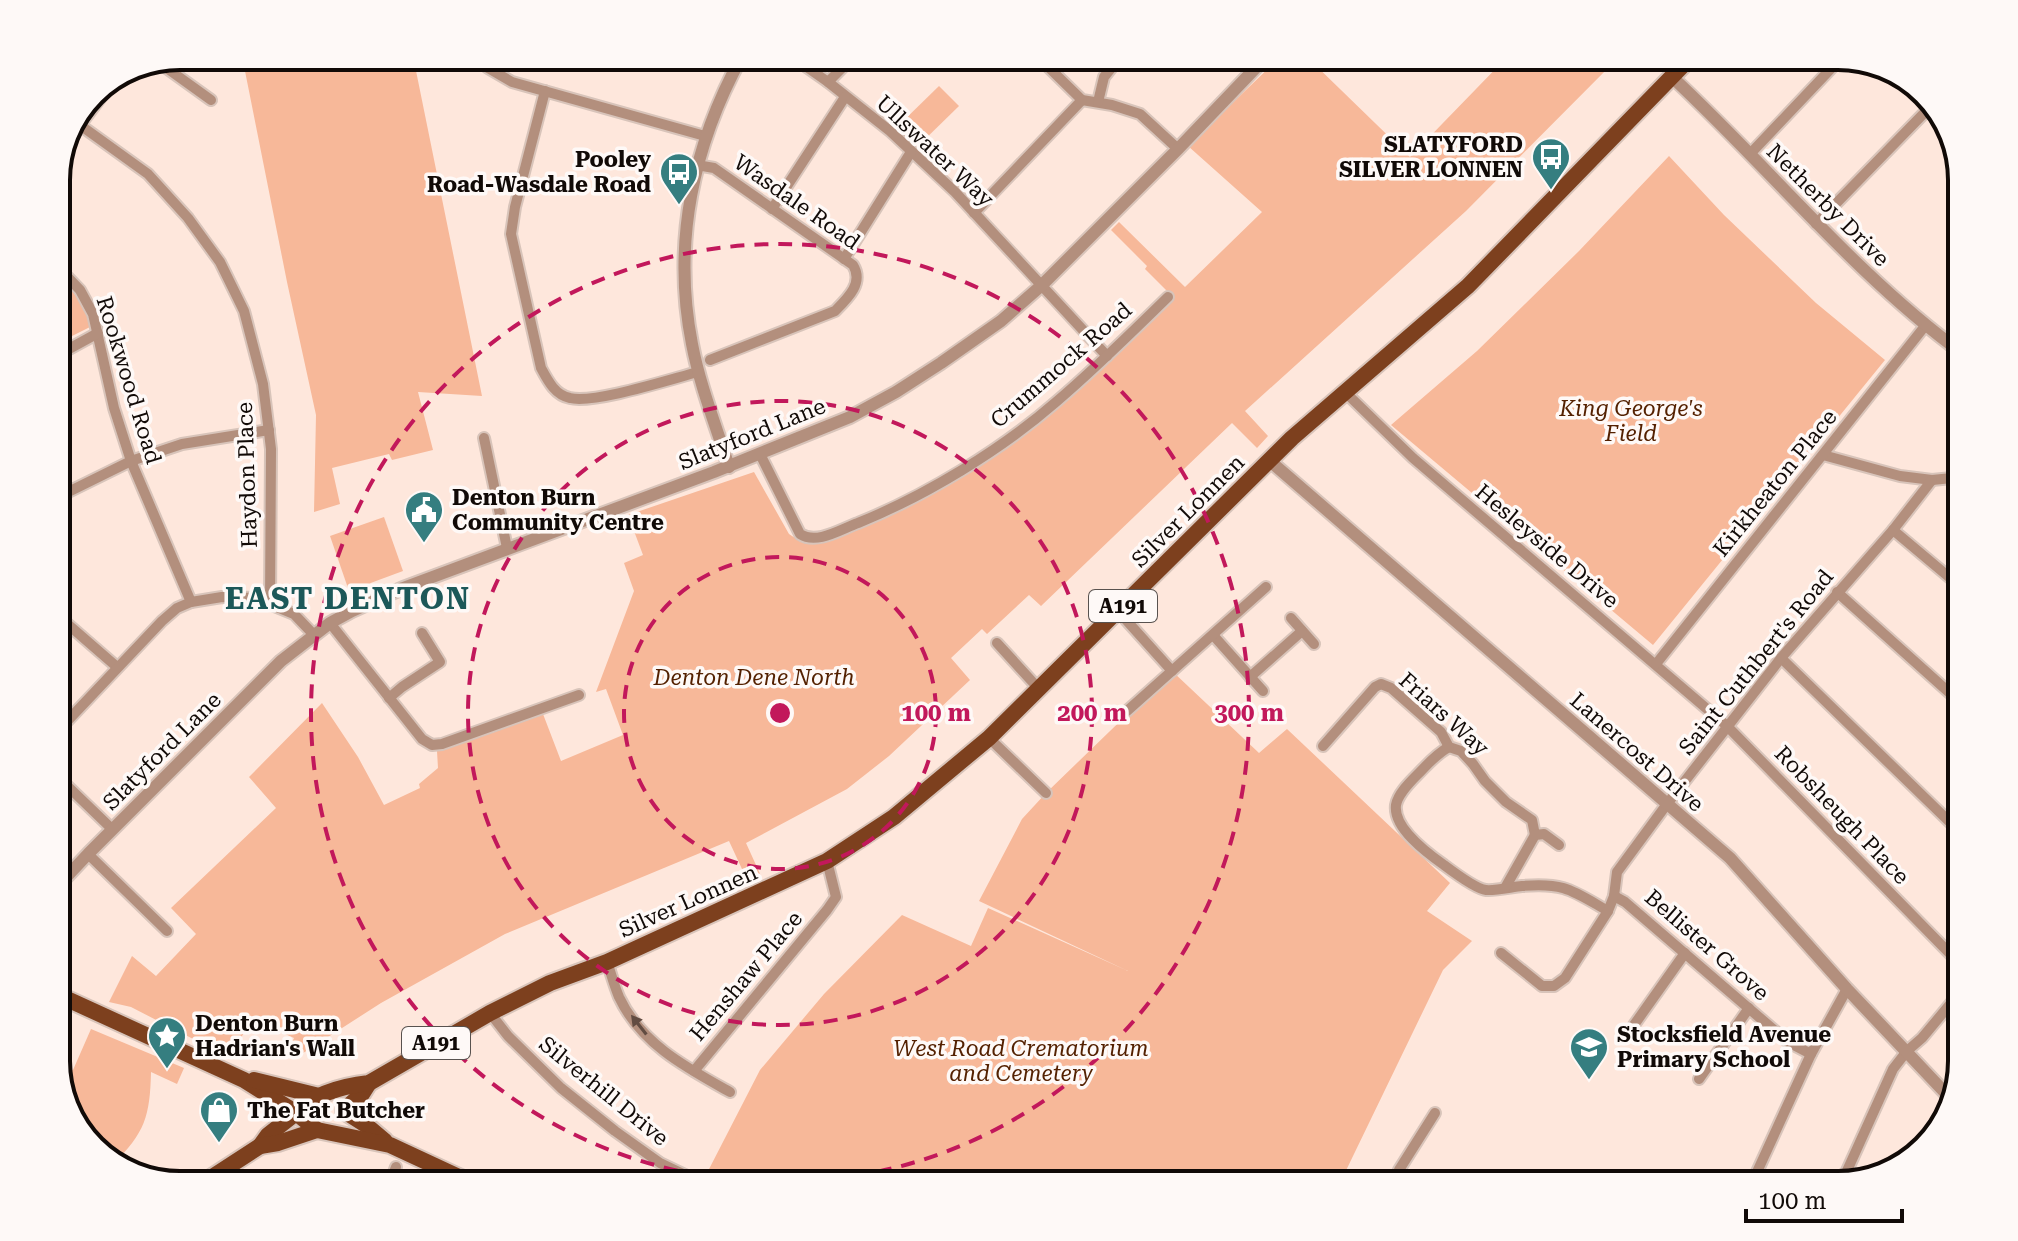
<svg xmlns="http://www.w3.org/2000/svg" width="2018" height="1241" font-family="'Roboto Serif',serif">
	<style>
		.green { fill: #f7b899 }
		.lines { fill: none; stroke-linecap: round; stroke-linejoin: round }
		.minor-casing { stroke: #d8c4ba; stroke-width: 14 }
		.tertiary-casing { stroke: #d8c4ba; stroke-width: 16 }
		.primary-casing { stroke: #d8c4ba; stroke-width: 20 }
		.minor { stroke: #b38f7d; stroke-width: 10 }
		.tertiary { stroke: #b38f7d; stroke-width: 12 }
		.primary { stroke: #7d401e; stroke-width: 16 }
		.oneway { fill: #624c42 }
		.ring { fill: none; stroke: #c2185b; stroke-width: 4; stroke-dasharray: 14 10 }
		.labels { text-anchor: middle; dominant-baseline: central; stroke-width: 7; stroke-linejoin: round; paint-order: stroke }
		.shield { fill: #fef9f7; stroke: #58524f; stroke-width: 2 }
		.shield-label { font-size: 20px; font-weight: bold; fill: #110a07 }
		.poi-label { font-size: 22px; font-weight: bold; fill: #110a07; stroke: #fef9f7; text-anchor: start }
		.street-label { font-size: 22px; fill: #110a07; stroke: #fef9f7 }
		.park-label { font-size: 22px; font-style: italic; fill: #542101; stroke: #fef9f7 }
		.district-label { font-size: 30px; font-weight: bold; letter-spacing: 2px; fill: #1c5859; stroke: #fef9f7 }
		.rim { fill: none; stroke: #110a07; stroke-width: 4 }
		.centre { fill: #c2185b; stroke: #fef9f7; stroke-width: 4 }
		.ring-label { font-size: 24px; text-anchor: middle; font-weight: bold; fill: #c2185b; stroke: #fef9f7; stroke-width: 7; stroke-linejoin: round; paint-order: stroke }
	</style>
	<rect width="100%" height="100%" fill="#fee7dc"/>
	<g class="green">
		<path d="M242 56H413L482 396 418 392 433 450 392 460 389 454 332 468 340 504 314 512 316 415 287 282Z"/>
		<path d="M1281 56H1306L1410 157 1508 56H1620L1466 211 1245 411 1268 436 1257 448 1232 423 1041 606 1029 595 987 634 982 629 951 658 970 680 889 756 847 789 746 843 761 876 748 882 729 841 505 934 381 1003 300 1055 289 1049 294 1038 250 1018 232 1059 131 1007 109 1002 132 956 156 976 196 934 171 908 276 808 249 777 322 703 358 757 384 805 420 788 419 784 438 768 437 751 543 714 561 761 623 735 606 689 596 692 634 591 624 563 643 555 628 515 754 472 789 534 801 542 820 543 867 524 1058 406 1116 355 1174 298 1145 269 1147 266 1111 230 1119 222 1185 287 1262 212 1188 146Z"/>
		<path d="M939 86 959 106 916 148 896 128Z"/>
		<path d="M1669 156 1724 215 1816 303 1885 360 1653 645 1391 425 1477 351 1579 251Z"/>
		<path d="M56 273C72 287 84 307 92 326L56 344Z"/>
		<path d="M384 517 403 571 349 591 330 536Z"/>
		<path d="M1172 671 1259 753 1287 729 1450 883 1427 911 1472 941 1443 970 1339 1185H738L707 1173 760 1070 824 994 902 915 971 946 988 908 1128 971 979 901 1022 819 1046 793Z"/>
		<path d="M91 1029 184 1068 177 1084 151 1072C150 1116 145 1133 113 1164L73 1123 56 1069V1063L73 1070Z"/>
	</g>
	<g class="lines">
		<g class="minor-casing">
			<g id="minor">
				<path d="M472 56 488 68 512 82 705 136"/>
				<path d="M791 56 828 82 890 131 955 192 1107 356"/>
				<path d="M1037 56 1082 100 1112 105 1140 114 1178 149"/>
				<path d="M161 64 211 100"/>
				<path d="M828 82 854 56"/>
				<path d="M545 91 515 207 511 234 541 368C548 381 555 395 570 398 594 404 671 379 698 372"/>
				<path d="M1098 102 1104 77 1121 56"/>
				<path d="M80 125 148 174 188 218 220 262 244 311 263 384 271 449 270 604"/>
				<path d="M74 133 111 84"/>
				<path d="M1750 154 1842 57"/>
				<path d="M697 165 714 168 853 265C864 283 848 298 835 311L710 360"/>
				<path d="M772 209 845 97"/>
				<path d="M974 213 1082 100"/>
				<path d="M1816 224 1932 105"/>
				<path d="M844 259 911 152"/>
				<path d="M56 265 80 290 93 314 114 408 131 461 191 602"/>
				<path d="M56 356 98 333"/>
				<path d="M1345 392 1413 458 1727 726 1962 966"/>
				<path d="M484 438 507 548"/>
				<path d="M760 454 800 534C817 545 841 529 858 523 925 496 1001 450 1056 402 1095 369 1131 333 1168 297"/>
				<path d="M1823 455 1900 476 1932 480 1962 477"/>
				<path d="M56 498 131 461 182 444 269 430"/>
				<path d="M1893 530 1962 588"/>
				<path d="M1837 592 1962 704"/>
				<path d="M1118 611 1172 671"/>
				<path d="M56 614 117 667"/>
				<path d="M1291 618 1314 644"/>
				<path d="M330 623 422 739 432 745 442 744 579 695"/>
				<path d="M1213 635 1263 691"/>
				<path d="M997 643 1039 689"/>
				<path d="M1781 658 1962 834"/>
				<path d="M1656 664 1925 326"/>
				<path d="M1250 677 1302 631"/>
				<path d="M389 698 402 687 440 662 422 633"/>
				<path d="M1127 711 1266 587"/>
				<path d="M56 733 162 621 177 608 191 602 222 597 255 598 294 614 314 635"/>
				<path d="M989 738 1046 793"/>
				<path d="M1323 746 1375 687 1381 684 1391 688 1441 732 1449 747 1461 751 1473 764 1485 781 1506 802 1532 820 1535 835"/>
				<path d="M1449 747C1436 754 1427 765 1417 775 1409 783 1398 794 1396 805 1393 828 1427 853 1444 865 1452 871 1476 889 1486 890 1495 891 1512 887 1522 886 1564 882 1573 891 1608 911"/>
				<path d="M56 775 112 829"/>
				<path d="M88 854 167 931"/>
				<path d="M1505 888 1535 835 1544 834 1559 845"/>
				<path d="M1614 896 1625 902 1788 1042 1811 1054"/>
				<path d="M1501 953 1542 986H1554L1565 978 1608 911 1614 896 1617 872 1667 804 1781 658 1893 530 1932 480"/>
				<path d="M607 962C611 973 614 985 619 997 641 1044 687 1068 730 1092"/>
				<path d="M490 1013 508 1036 561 1088 615 1131 660 1163 706 1185"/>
				<path d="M1634 1025 1685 953"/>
				<path d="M694 1071 827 910 836 897 827 861"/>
				<path d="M1699 1079 1749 1008"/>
				<path d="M1841 1184 1893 1069 1907 1051 1922 1038 1962 990"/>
				<path d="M389 1185 396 1167"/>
				<path d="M1393 1185 1399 1170 1435 1113"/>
				<path d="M1751 1185 1811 1054 1847 989"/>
			</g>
		</g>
		<g class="tertiary-casing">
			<g id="tertiary">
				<path d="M1672 77C1770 168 1853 273 1962 353"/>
				<path d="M1270 461 1730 858 1847 989 1952 1100"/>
				<path d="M729 467C716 426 700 386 692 344 672 243 693 145 742 56"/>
				<path d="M56 888 88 854 281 661 330 623 352 611 403 588 714 472 850 417 896 392 941 363 1001 321 1042 285 1178 149 1267 56"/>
			</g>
		</g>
		<g class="primary-casing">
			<g id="primary">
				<path d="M56 994 244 1080 295 1112"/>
				<path d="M254 1080 319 1096"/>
				<path d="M344 1110 362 1094 369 1083"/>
				<path d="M344 1111 366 1125 385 1141"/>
				<path d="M295 1112C316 1093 342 1086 369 1083L490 1013 550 983 607 962 827 861 894 817 989 738 1292 438 1468 286 1692 56"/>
				<path d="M295 1112 317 1130 390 1145 476 1185"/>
				<path d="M260 1146 268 1135 296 1113"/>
				<path d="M200 1185 260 1146 278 1143 317 1130"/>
			</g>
		</g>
		<use href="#minor" class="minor"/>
		<use href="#tertiary" class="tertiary"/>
		<use href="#primary" class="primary"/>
	</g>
	<defs><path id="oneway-solid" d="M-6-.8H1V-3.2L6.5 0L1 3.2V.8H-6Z" transform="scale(2)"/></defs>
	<use class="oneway" href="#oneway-solid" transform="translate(639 1025) rotate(-128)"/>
	<g class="ring">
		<circle cx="780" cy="713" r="156"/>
		<circle cx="780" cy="713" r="312"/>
		<circle cx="780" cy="713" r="469"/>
	</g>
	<defs>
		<g id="bus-pin" transform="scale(2)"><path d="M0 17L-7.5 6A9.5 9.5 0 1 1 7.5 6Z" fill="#357e80" stroke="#fef9f7"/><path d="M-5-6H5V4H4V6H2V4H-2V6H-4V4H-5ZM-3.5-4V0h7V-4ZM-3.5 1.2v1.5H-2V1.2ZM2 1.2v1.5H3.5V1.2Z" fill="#fff"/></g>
		<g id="civic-pin" transform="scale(2)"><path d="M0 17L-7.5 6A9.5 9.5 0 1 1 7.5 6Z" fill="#357e80" stroke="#fef9f7"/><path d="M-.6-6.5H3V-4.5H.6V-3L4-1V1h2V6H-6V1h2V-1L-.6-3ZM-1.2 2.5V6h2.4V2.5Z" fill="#fff"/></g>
		<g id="sight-pin" transform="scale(2)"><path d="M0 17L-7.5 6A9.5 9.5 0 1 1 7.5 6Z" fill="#357e80" stroke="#fef9f7"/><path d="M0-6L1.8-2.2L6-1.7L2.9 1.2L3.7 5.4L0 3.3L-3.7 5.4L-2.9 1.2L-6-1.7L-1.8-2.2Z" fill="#fff"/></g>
		<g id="school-pin" transform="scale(2)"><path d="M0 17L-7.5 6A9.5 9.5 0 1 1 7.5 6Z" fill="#357e80" stroke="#fef9f7"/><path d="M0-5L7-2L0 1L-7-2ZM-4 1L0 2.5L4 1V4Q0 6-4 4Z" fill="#fff"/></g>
		<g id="shop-pin" transform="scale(2)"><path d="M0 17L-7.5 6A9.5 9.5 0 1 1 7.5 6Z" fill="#357e80" stroke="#fef9f7"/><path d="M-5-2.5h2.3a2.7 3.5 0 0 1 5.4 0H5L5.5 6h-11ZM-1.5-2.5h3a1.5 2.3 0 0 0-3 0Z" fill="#fff"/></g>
	</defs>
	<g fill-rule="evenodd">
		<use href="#bus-pin" x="1551" y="157"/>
		<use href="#bus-pin" x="679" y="172"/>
		<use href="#civic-pin" x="424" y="510"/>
		<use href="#sight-pin" x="167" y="1036"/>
		<use href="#school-pin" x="1589" y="1047"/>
		<use href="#shop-pin" x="219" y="1110"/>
	</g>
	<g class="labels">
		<g class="shield">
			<rect x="1089" y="590" width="68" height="32" rx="6"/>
			<rect x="402" y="1027" width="68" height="32" rx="6"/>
		</g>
		<g class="shield-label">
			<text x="1123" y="606">A191</text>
			<text x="436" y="1043">A191</text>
		</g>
		<g class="poi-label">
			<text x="1523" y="144" text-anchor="end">SLATYFORD<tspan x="1523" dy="25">SILVER LONNEN</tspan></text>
			<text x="651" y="159" text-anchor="end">Pooley<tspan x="651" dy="25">Road-Wasdale Road</tspan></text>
			<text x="452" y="497">Denton Burn<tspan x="452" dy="25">Community Centre</tspan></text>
			<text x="195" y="1023">Denton Burn<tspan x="195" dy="25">Hadrian's Wall</tspan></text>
			<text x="1617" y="1034">Stocksfield Avenue<tspan x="1617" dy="25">Primary School</tspan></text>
			<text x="247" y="1110">The Fat Butcher</text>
		</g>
		<g class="street-label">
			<text transform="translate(935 151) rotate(43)">Ullswater Way</text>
			<text transform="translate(797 202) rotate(35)">Wasdale Road</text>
			<text transform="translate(1828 205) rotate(45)">Netherby Drive</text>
			<text transform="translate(1061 365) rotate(-41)">Crummock Road</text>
			<text transform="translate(129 380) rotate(73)">Rookwood Road</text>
			<text transform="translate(752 434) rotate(-22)">Slatyford Lane</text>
			<text transform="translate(247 475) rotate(-92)">Haydon Place</text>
			<text transform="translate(1775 483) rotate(-51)">Kirkheaton Place</text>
			<text transform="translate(1188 511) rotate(-45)">Silver Lonnen</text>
			<text transform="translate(1547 546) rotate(40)">Hesleyside Drive</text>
			<text transform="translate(1756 662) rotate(-51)">Saint Cuthbert's Road</text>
			<text transform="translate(1444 714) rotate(42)">Friars Way</text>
			<text transform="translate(162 751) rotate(-45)">Slatyford Lane</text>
			<text transform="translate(1637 752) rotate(41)">Lanercost Drive</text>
			<text transform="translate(1842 815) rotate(46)">Robsheugh Place</text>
			<text transform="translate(688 901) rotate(-24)">Silver Lonnen</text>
			<text transform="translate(1707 945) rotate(41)">Bellister Grove</text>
			<text transform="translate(746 976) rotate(-50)">Henshaw Place</text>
			<text transform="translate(604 1091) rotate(39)">Silverhill Drive</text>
		</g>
		<g class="park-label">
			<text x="1631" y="408">King George's<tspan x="1631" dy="25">Field</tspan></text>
			<text x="754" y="677">Denton Dene North</text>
			<text x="1021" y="1048">West Road Crematorium<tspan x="1021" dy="25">and Cemetery</tspan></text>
		</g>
		<g class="district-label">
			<text x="348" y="598">EAST DENTON</text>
		</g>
	</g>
	<path d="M0 0H2018V1241H0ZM180 70H1838A110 110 0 0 1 1948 180V1061A110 110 0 0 1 1838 1171H180A110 110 0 0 1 70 1061V180A110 110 0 0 1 180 70Z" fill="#fef9f7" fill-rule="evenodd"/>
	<path class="rim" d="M180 70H1838A110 110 0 0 1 1948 180V1061A110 110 0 0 1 1838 1171H180A110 110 0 0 1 70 1061V180A110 110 0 0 1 180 70Z"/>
	<circle cx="780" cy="713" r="12" class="centre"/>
	<g class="ring-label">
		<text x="936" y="721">100 m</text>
		<text x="1092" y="721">200 m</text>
		<text x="1249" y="721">300 m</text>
	</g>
	<path d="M1746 1209v12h156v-12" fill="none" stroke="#110a07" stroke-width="4"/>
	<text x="1758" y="1209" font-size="24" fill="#110a07" stroke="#fef9f7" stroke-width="6" paint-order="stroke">100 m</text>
</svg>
